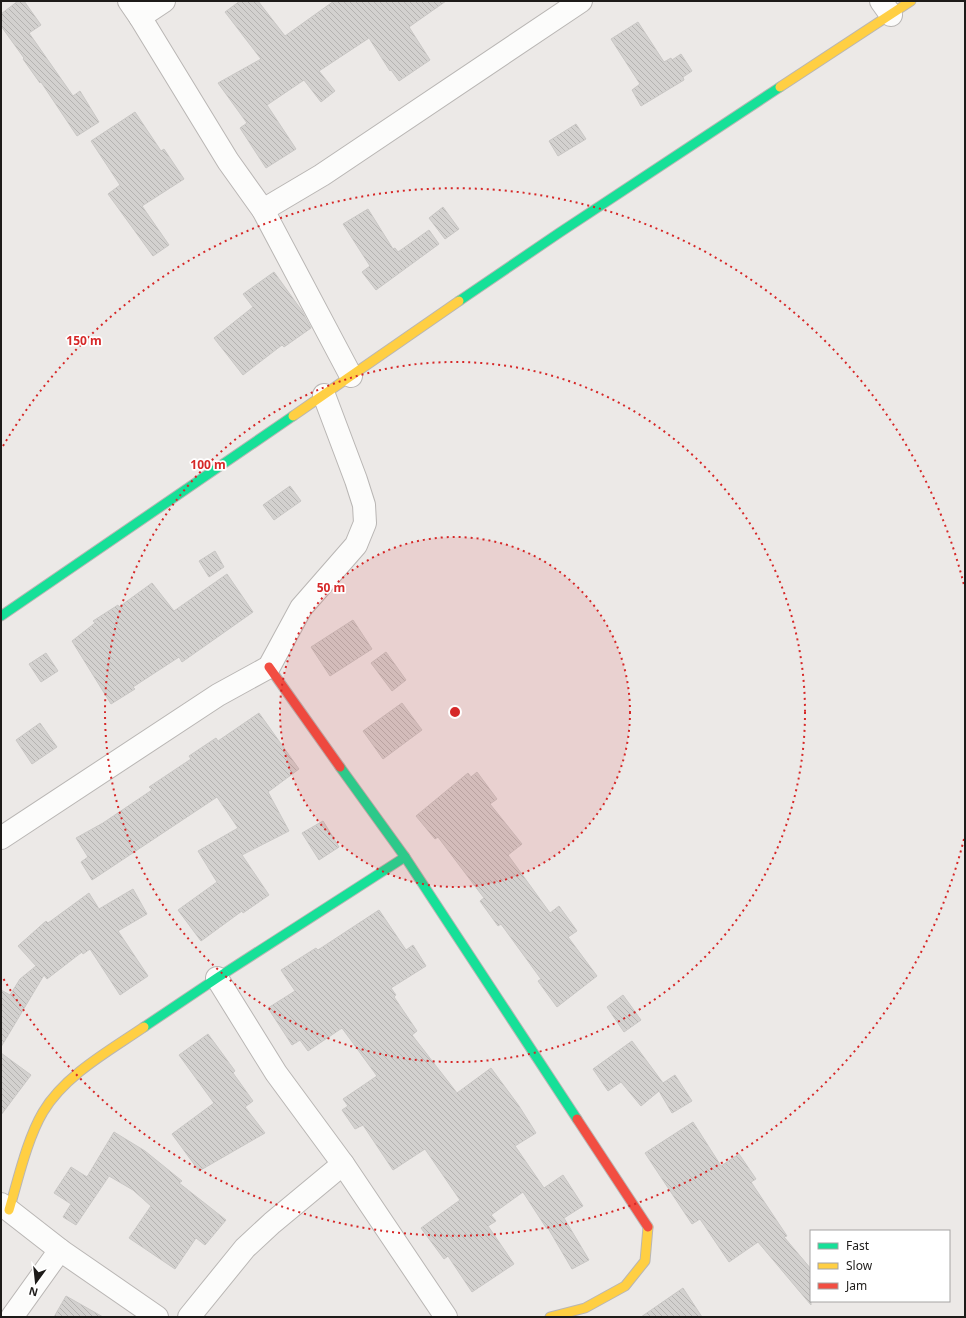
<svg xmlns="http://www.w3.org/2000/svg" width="966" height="1318" font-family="'Noto Sans',sans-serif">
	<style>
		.building { fill: url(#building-back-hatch); stroke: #c9c7c5 }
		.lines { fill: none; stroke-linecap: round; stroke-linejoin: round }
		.street-casing { stroke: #b9b6b4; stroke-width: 24 }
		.fast-casing { stroke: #b9b6b4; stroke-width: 11 }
		.slow-casing { stroke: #b9b6b4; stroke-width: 11 }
		.jam-casing { stroke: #b9b6b4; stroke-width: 11 }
		.street { stroke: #fcfcfb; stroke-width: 22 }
		.fast { stroke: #16e098; stroke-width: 9 }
		.slow { stroke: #ffcf43; stroke-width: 9 }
		.jam { stroke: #f24e42; stroke-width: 9 }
		.ring { fill: none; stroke: #d62828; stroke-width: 2; stroke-dasharray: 2 4 }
		.centre { fill: #d62828; stroke: #fff; stroke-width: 2 }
		.ring-label { font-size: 12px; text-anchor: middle; font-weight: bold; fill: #d62828; stroke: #fff; stroke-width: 3.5; stroke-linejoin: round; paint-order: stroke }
	</style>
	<defs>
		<pattern id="building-back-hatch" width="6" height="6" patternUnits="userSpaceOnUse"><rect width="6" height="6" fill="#d3d1cf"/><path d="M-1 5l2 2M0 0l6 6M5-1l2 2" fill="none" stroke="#b5b3b1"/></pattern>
	</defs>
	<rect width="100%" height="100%" fill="#ece9e7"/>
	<g class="building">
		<path d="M18 1H24L41 25 29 33 73 96 80 91 99 122 77 136 41 82 40 83 23 59 24 58 1 26V14Z"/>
		<path d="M240 1H258L285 36 334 1H446L409 27 430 60 399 81 391 70 390 71 369 38 319 71 335 91 321 102 304 80 267 105 296 149 266 168 240 128 247 123 218 83 261 59 225 12Z"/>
		<path d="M638 22 664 62 671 58 672 60 681 54 692 71 683 77 684 80 641 106 632 90 640 84 611 39Z"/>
		<path d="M135 112 161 151 164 149 184 179 142 206 169 245 153 256 108 194 120 185 91 141Z"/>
		<path d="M576 124 586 139 558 156 549 141Z"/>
		<path d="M443 207 459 229 445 239 429 218Z"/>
		<path d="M368 209 393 249 395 248 398 252 429 230 439 244 376 290 362 272 370 266 343 224Z"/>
		<path d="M274 272 302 311 311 328 284 347 282 345 243 375 214 338 253 307 243 294Z"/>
		<path d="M290 486 301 501 274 520 263 505Z"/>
		<path d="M215 551 224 567 209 577 199 561Z"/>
		<path d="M227 574 253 612 182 662 179 657 133 687 135 689 111 704 72 641 95 623 93 621 118 605 119 607 152 583 174 611Z"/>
		<path d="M353 620 372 649 330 676 311 647Z"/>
		<path d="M386 652 406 680 392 691 371 663Z"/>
		<path d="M46 653 58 671 41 682 29 664Z"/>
		<path d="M402 703 422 730 383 759 363 731Z"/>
		<path d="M259 713 299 769 268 792 289 831 242 855 269 895 243 913 242 911 201 941 178 910 217 882 198 851 238 828 217 797 92 880 81 862 88 857 76 838 103 823 152 790 149 787 191 759 189 756 216 738 218 741Z"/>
		<path d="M40 723 57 747 32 764 16 740Z"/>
		<path d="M477 772 497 799 490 804 522 844 508 855 550 913 559 906 577 931 568 937 597 976 557 1007 538 981 541 979 501 924 498 926 480 901 484 898 438 837 435 839 416 816 468 773 471 777Z"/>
		<path d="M323 821 339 847 319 860 302 833Z"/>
		<path d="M133 889 147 914 118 931 148 976 120 995 90 949 83 954 82 952 47 979 44 975 1 1047V990L10 995 20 979 36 966 18 946 46 921 48 923 89 893 99 909Z"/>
		<path d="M379 910 406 950 413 945 426 966 391 988 396 995 394 997 417 1031 412 1035 457 1093 491 1068 519 1106 536 1133 515 1146 544 1188 563 1175 583 1206 564 1218 589 1260 572 1269 548 1228 547 1229 523 1192 491 1215 496 1221 488 1226 514 1264 472 1292 448 1256 444 1259 421 1228 460 1200 425 1149 393 1170 363 1125 355 1129 342 1110 348 1106 343 1099 377 1076 342 1028 308 1051 300 1040 292 1045 268 1008 295 991 281 970 316 948 318 950Z"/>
		<path d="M623 995 641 1020 624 1032 607 1007Z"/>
		<path d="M208 1034 235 1071 233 1073 253 1101 245 1107 265 1133 199 1171 172 1134 214 1103 179 1055Z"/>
		<path d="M632 1041 663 1083 675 1075 692 1101 672 1113 659 1091 641 1106 621 1082 608 1091 593 1069Z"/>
		<path d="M1 1053 31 1075 1 1115Z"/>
		<path d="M693 1122 721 1166 739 1154 756 1179 751 1182 787 1236 784 1237 811 1269V1305L758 1242 729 1262 700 1219 692 1224 645 1153Z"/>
		<path d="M114 1132 145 1151 182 1181 179 1183 226 1220 205 1245 196 1238 175 1269 129 1238 151 1206 133 1190 109 1176 76 1225 63 1217 71 1204 54 1193 71 1167 87 1177Z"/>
		<path d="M683 1288 702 1317H641Z"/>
		<path d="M66 1296 103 1317H54Z"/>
	</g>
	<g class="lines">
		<g class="street-casing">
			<g id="street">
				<path d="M129 1 140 17 228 161 263 210 351 376"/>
				<path d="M881 1 891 15"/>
				<path d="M140 17 164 1"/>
				<path d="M263 210 322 175 581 1"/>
				<path d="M1 838 218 695 269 667 301 608 356 545 365 523 364 505 356 480 324 395"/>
				<path d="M217 978 276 1073 343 1164 446 1317"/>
				<path d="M1 1204 60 1250 157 1317"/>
				<path d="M12 1317 60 1250"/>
				<path d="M189 1317 245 1248 272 1223 343 1164"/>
			</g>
		</g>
		<g class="fast-casing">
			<g id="fast">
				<path d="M459 301 559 233 780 87"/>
				<path d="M1 616 293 416"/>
				<path d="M340 767 405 857 577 1119"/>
				<path d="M144 1027 217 978 405 857"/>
			</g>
		</g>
		<g class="slow-casing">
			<g id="slow">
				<path d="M780 87 911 1"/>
				<path d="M293 416 459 301"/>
				<path d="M9 1210C18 1180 27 1139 43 1112 65 1075 109 1051 144 1027"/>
				<path d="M550 1317 585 1308 625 1286 645 1261 648 1227"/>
			</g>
		</g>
		<g class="jam-casing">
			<g id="jam">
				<path d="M269 667 340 767"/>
				<path d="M577 1119 648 1227"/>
			</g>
		</g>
		<use href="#street" class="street"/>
		<use href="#fast" class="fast"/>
		<use href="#slow" class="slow"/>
		<use href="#jam" class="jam"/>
	</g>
	<circle cx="455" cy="712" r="175" fill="#d62828" fill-opacity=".12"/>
	<g class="ring">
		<circle cx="455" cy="712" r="175"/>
		<circle cx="455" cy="712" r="350"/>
		<path d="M964 839A525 525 0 0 1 3 978M3 446A525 525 0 0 1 964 585"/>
	</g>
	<circle cx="455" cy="712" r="6" class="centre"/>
	<g class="ring-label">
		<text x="84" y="345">150 m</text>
		<text x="208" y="469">100 m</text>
		<text x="331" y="592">50 m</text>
	</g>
	<rect width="966" height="1318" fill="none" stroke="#1d1b19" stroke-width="4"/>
	<rect x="810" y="1230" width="140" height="72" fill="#ffffff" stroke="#a5a4a3"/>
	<rect x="818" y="1243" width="20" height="6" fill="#16e098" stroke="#a5a4a3"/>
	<text x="846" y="1250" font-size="12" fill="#1d1b19">Fast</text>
	<rect x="818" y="1263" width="20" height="6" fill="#ffcf43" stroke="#a5a4a3"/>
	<text x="846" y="1270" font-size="12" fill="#1d1b19">Slow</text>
	<rect x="818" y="1283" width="20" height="6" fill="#f24e42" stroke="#a5a4a3"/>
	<text x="846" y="1290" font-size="12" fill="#1d1b19">Jam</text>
	<g transform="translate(36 1282) rotate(195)" stroke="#ffffff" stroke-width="3" paint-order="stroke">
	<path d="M0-3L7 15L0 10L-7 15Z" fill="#1d1b19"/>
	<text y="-6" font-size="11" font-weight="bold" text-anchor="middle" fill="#1d1b19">N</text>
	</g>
</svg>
